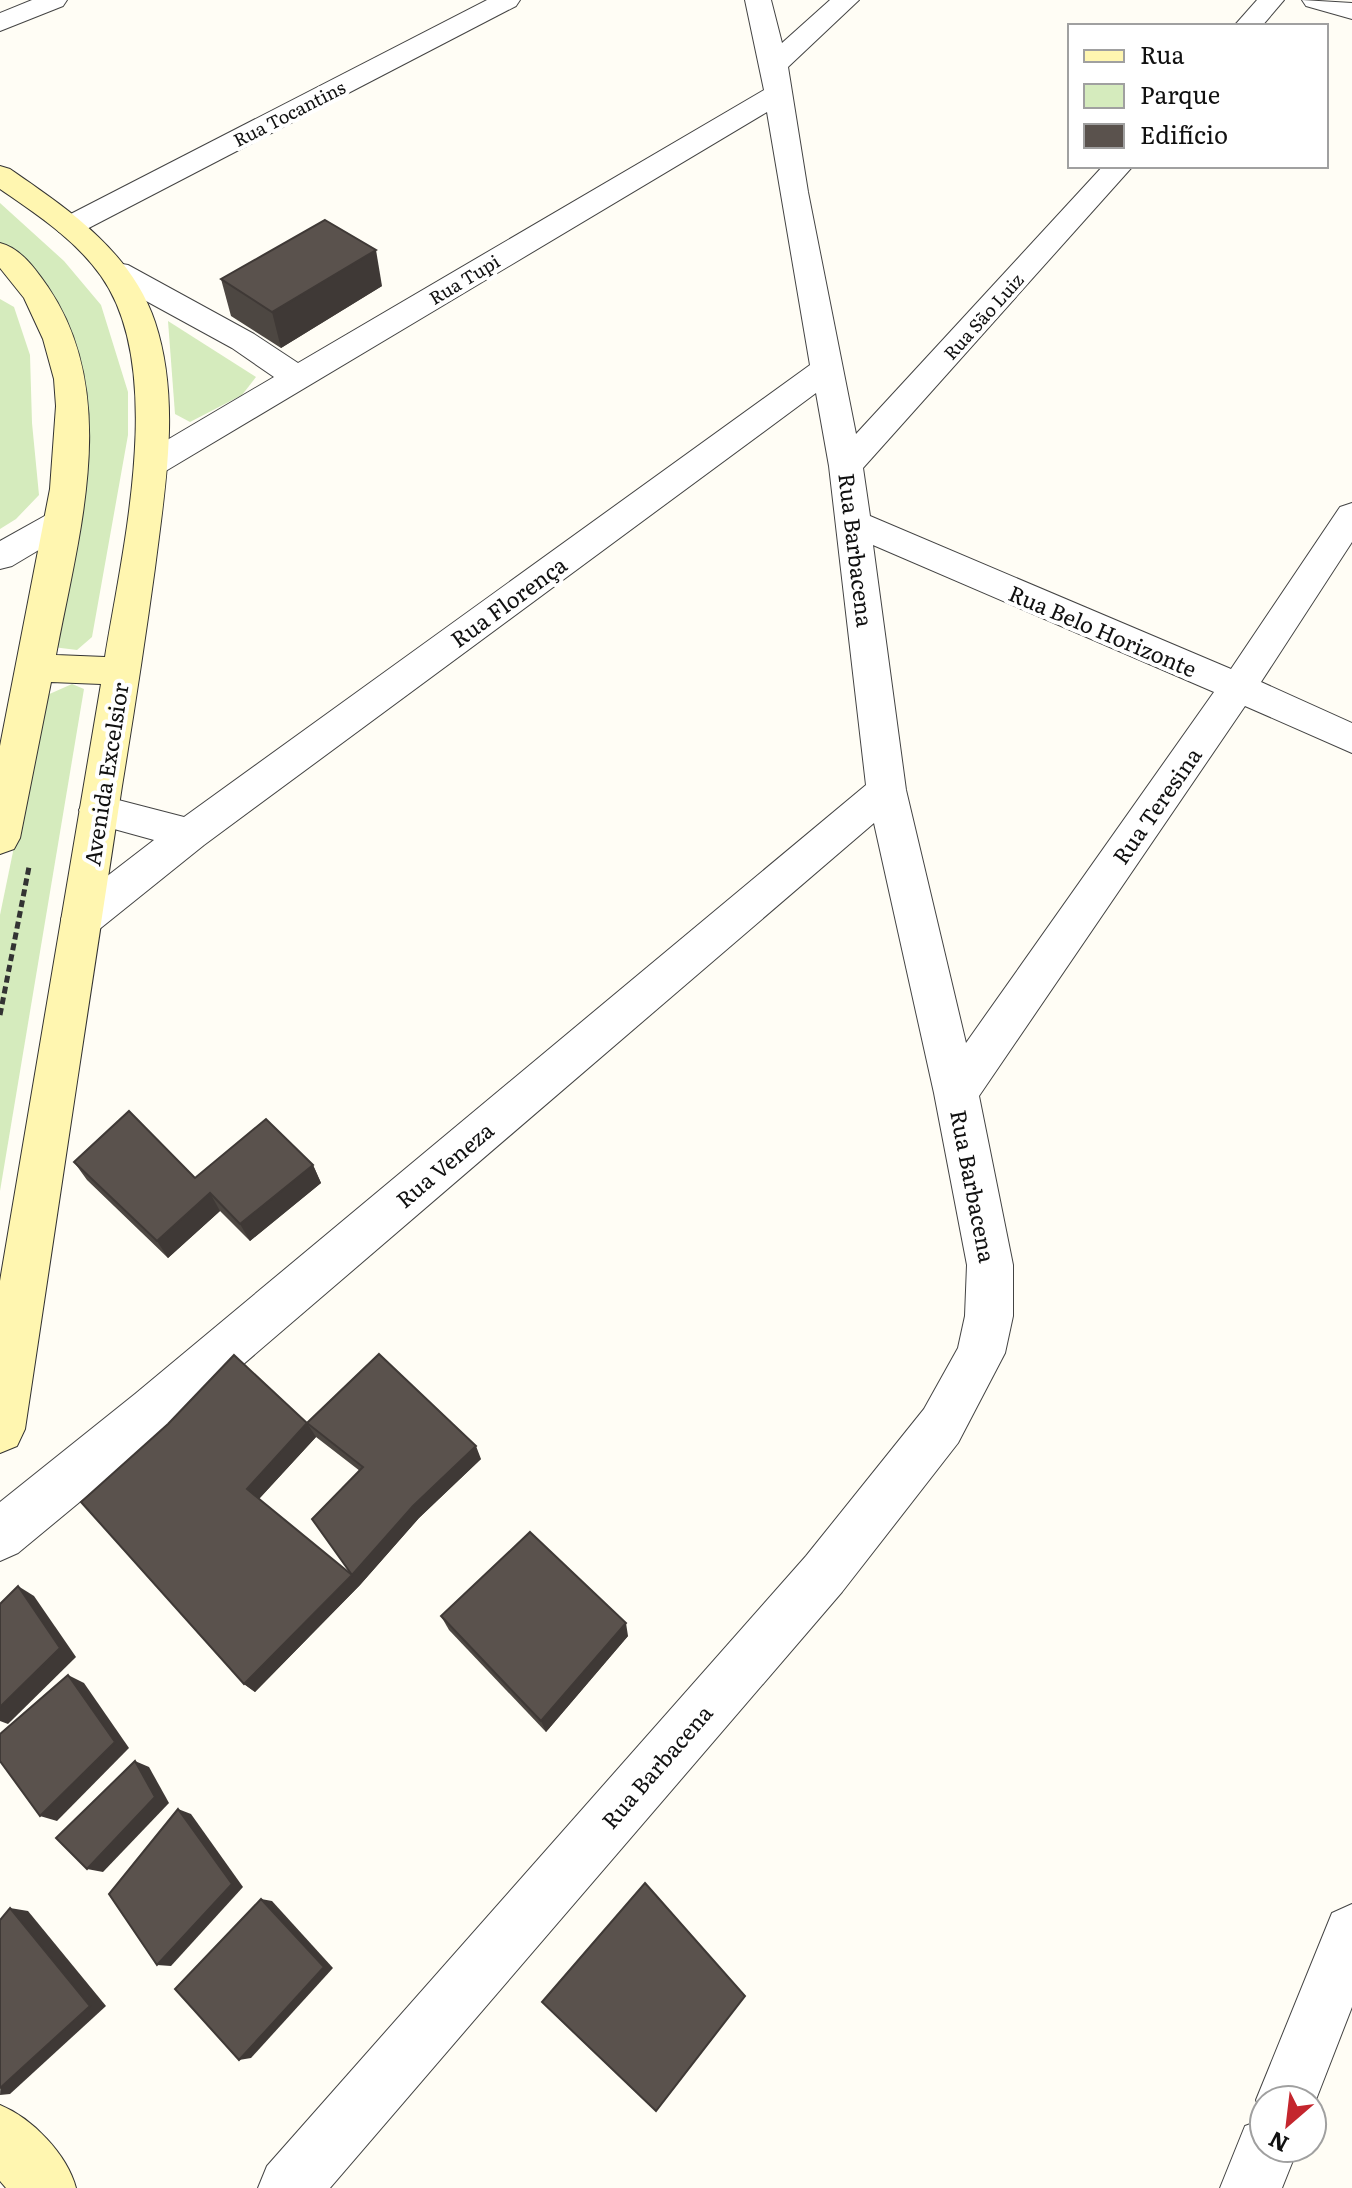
<svg xmlns="http://www.w3.org/2000/svg" width="1352" height="2188" font-family="Literata,serif">
	<style>
		.green { fill: #d5ebbd }
		.lines { fill: none; stroke-linecap: round; stroke-linejoin: round }
		.street-casing { stroke: #444; stroke-width: 2 }
		.secondary-casing { stroke: #333; stroke-width: 2 }
		.path { stroke: #333; stroke-width: 5; stroke-dasharray: 7 4; stroke-linecap: butt }
		.street { fill: #fff; fill-rule: evenodd }
		.secondary { fill: #fff6b0; fill-rule: evenodd }
		.wall { fill: #4d4742; fill-rule: evenodd }
		.shaded-wall { fill: #3f3936 }
		.building { fill: #5a524d; stroke: #3f3936; stroke-width: 2 }
		.labels { text-anchor: middle; dominant-baseline: central; stroke-width: 8; stroke-linejoin: round; paint-order: stroke }
		.far-street-label { font-size: 18px; fill: #111; stroke: #fff }
		.street-label { font-size: 22px; fill: #111; stroke: #fff }
	</style>
	<rect width="100%" height="100%" fill="#fffdf5"/>
	<g class="green">
		<path d="M0 203 64 261 101 305 128 392V435L92 637 77 650 53 647 85 400 63 313 34 274 0 242Z"/>
		<path d="M0 299 14 307 30 355 32 423 39 495 16 519 0 529Z"/>
		<path d="M168 321 256 377 242 395 190 422 175 414Z"/>
		<path d="M72 684 84 689 0 1191V915L45 696Z"/>
	</g>
	<g class="lines">
		<g class="street-casing">
			<g id="street">
				<path d="M32 0H67L63 6 0 31V13Z"/>
				<path d="M487 0H520L516 6 81 232 70 235 59 232 55 226 59 220Z"/>
				<path d="M745 0H771L782 43 830 0H859L788 67 808 192 856 434 1103 166H1133L863 468 870 516 1231 669 1340 507 1352 503V542L1261 682 1352 723V753L1245 706 979 1096 1013 1265V1316L1005 1353 958 1443 842 1592 330 2188H258L267 2166 806 1556 924 1409 958 1348 965 1316 967 1265 934 1093 874 823 169 1428 18 1553 0 1561V1502L135 1394 866 785 829 466 816 393 204 845 97 931 82 936 67 931 61 919 67 907 154 840 85 821 79 810 85 799 99 795 184 817 810 365 767 112 164 472 152 475 140 472 135 464 140 456 274 377 232 348 106 279 102 272 106 265 117 263 128 265 254 334 298 363 764 90ZM873 545 1214 692 966 1043 906 790Z"/>
				<path d="M1257 0H1284L1262 26H1234Z"/>
				<path d="M1302 0 1352 3V19L1306 6Z"/>
				<path d="M62 509 74 513 79 521 74 529 12 566 0 569V541L50 513Z"/>
				<path d="M1352 1904V2007L1312 2110V2100H1264V2148H1298L1282 2188H1220L1245 2126 1264 2119 1256 2100 1332 1913Z"/>
			</g>
		</g>
		<g class="secondary-casing">
			<g id="secondary">
				<path d="M0 166 10 169C69 210 131 251 155 322 181 401 165 487 155 568 145 641 134 713 122 786 89 1000 57 1215 25 1429L17 1446 0 1453V1281L101 684 51 682 20 838 14 849 0 854V746L50 489 56 406 54 379 43 339 24 298 0 268V243C21 248 36 270 48 287 122 396 78 536 56 655L105 657C122 551 167 369 101 276 75 239 36 214 0 189Z"/>
				<path d="M0 2105C32 2118 67 2154 76 2188H6L0 2181Z"/>
			</g>
		</g>
		<path class="path" d="M0 1015 29 867"/>
		<use href="#street" class="street"/>
		<use href="#secondary" class="secondary"/>
	</g>
	<g class="wall">
		<path d="M221 279 382 286 281 348 231 316Z"/>
		<path d="M74 1162 195 1178 313 1165 321 1183 250 1241 220 1211 168 1258 87 1180Z"/>
		<path d="M307 1423 481 1459 419 1518 360 1585 255 1692 244 1684 168 1424ZM316 1437 360 1471 352 1575 259 1499Z"/>
		<path d="M441 1616 628 1636 546 1732 449 1630Z"/>
	</g>
	<g class="shaded-wall">
		<path d="M376 250 382 286 281 348 272 312Z"/>
		<path d="M313 1165 321 1183 250 1241 240 1224Z"/>
		<path d="M210 1193 220 1211 168 1258 157 1241Z"/>
		<path d="M307 1423 316 1437 257 1501 247 1489Z"/>
		<path d="M476 1446 481 1459 419 1518 360 1585 255 1692 244 1684 413 1506Z"/>
		<path d="M18 1586 34 1596 76 1657 8 1724 0 1721V1707Z"/>
		<path d="M626 1623 628 1636 546 1732 541 1721Z"/>
		<path d="M68 1675 84 1683 129 1748 57 1821 40 1816Z"/>
		<path d="M135 1761 149 1767 169 1803 103 1872 87 1869Z"/>
		<path d="M178 1809 191 1814 243 1887 171 1966 157 1965Z"/>
		<path d="M261 1899 272 1901 333 1968 251 2058 239 2060Z"/>
		<path d="M10 1908 28 1911 106 2006 10 2094 0 2095Z"/>
	</g>
	<g class="building">
		<path d="M325 220 376 250 272 312 221 279Z"/>
		<path d="M129 1111 195 1178 266 1119 313 1165 240 1224 210 1193 157 1241 74 1162Z"/>
		<path d="M379 1354 476 1446 413 1506 352 1575 312 1519 363 1467 307 1423Z"/>
		<path d="M234 1355 307 1423 247 1489 352 1575 244 1684 81 1502 168 1424Z"/>
		<path d="M530 1532 626 1623 541 1721 441 1616Z"/>
		<path d="M18 1586 60 1648 0 1707V1604Z"/>
		<path d="M68 1675 115 1742 40 1816 0 1761V1734Z"/>
		<path d="M135 1761 155 1797 87 1869 56 1838Z"/>
		<path d="M178 1809 232 1884 157 1965 109 1894Z"/>
		<path d="M645 1883 745 1996 656 2111 542 2002Z"/>
		<path d="M261 1899 324 1967 239 2060 175 1989Z"/>
		<path d="M10 1908 90 2006 0 2088V1920Z"/>
	</g>
	<g class="labels">
		<g class="far-street-label">
			<text transform="translate(289 113) rotate(-27)">Rua Tocantins</text>
			<text transform="translate(464 279) rotate(-31)">Rua Tupi</text>
			<text transform="translate(983 316) rotate(-48)">Rua São Luiz</text>
		</g>
		<g class="street-label">
			<text transform="translate(857 550) rotate(83)">Rua Barbacena</text>
			<text transform="translate(508 601) rotate(-36)">Rua Florença</text>
			<text transform="translate(1103 630) rotate(23)">Rua Belo Horizonte</text>
			<text transform="translate(105 774) rotate(-81)">Avenida Excelsior</text>
			<text transform="translate(1156 805) rotate(-55)">Rua Teresina</text>
			<text transform="translate(444 1164) rotate(-40)">Rua Veneza</text>
			<text transform="translate(974 1186) rotate(79)">Rua Barbacena</text>
			<text transform="translate(656 1766) rotate(-49)">Rua Barbacena</text>
		</g>
	</g>
	<rect x="1068" y="24" width="260" height="144" fill="#ffffff" stroke="#a0a0a0" stroke-width="2"/>
	<rect x="1084" y="50" width="40" height="12" fill="#fff6b0" stroke="#a0a0a0" stroke-width="2"/>
	<text x="1140" y="64" font-size="24" fill="#111111">Rua</text>
	<rect x="1084" y="84" width="40" height="24" fill="#d5ebbd" stroke="#a0a0a0" stroke-width="2"/>
	<text x="1140" y="104" font-size="24" fill="#111111">Parque</text>
	<rect x="1084" y="124" width="40" height="24" fill="#5a524d" stroke="#a0a0a0" stroke-width="2"/>
	<text x="1140" y="144" font-size="24" fill="#111111">Edifício</text>
	<g transform="translate(1288 2124) rotate(208)"><circle r="38" fill="#ffffff" stroke="#a0a0a0" stroke-width="2"/>
	<path d="M0-6L14 30L0 20L-14 30Z" fill="#c4262e"/>
	<text y="-12" font-size="22" font-weight="bold" text-anchor="middle" fill="#111111">N</text>
	</g>
</svg>
